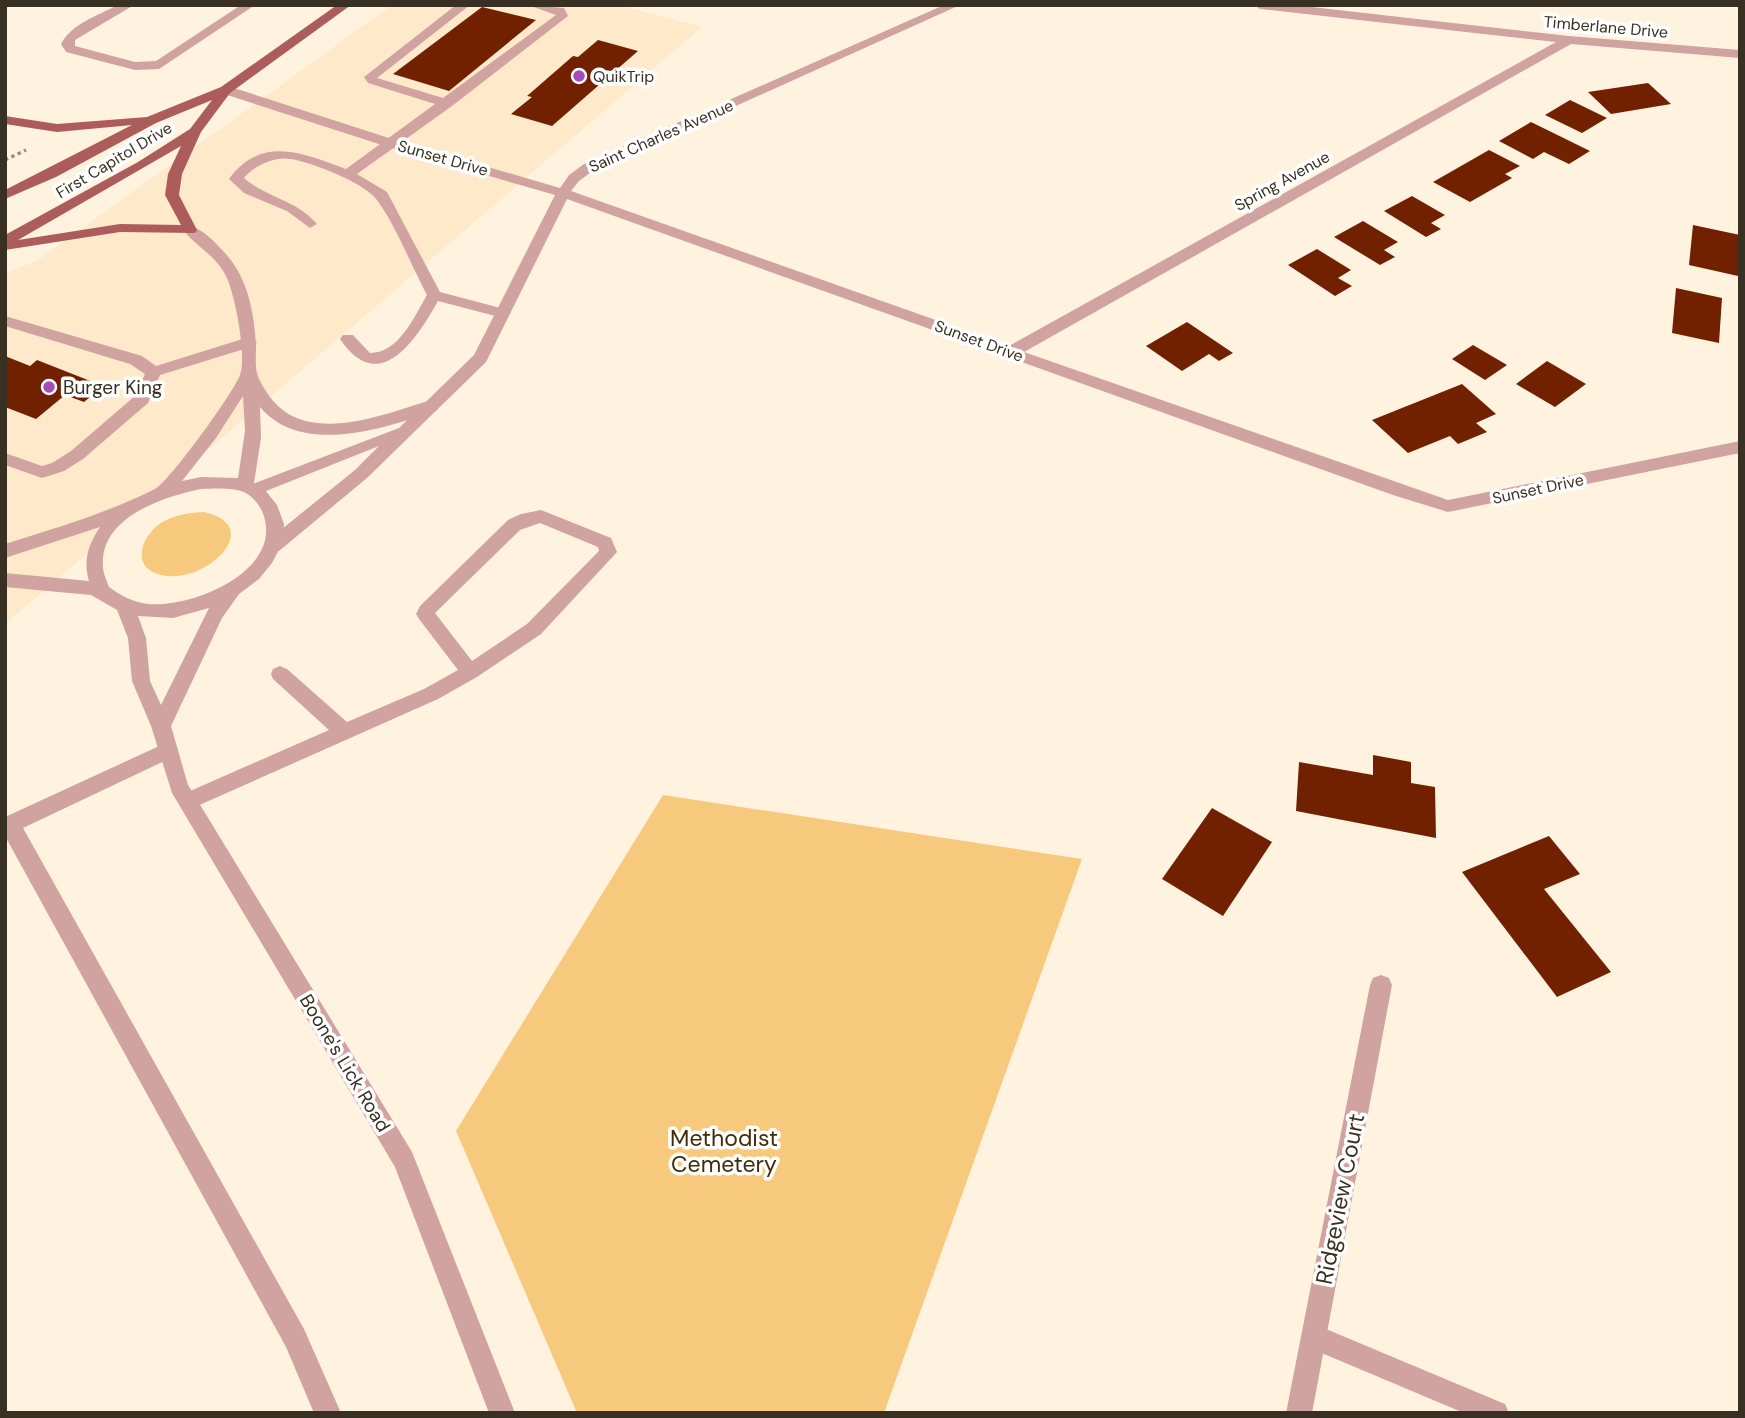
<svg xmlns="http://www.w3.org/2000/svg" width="1745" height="1418" font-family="'DM Sans',sans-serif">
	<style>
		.built { fill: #feeaca }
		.green { fill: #f6c97d }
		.building { fill: #722100 }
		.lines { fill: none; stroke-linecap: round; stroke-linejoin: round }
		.path { stroke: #968d7c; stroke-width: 3.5; stroke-dasharray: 3.5 3.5; stroke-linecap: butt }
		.service { fill: #d0a3a1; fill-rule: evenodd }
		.minor { fill: #d0a3a1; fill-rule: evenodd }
		.tertiary { fill: #d0a3a1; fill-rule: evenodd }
		.primary { fill: #ab5c5b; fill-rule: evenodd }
		.poi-dot { fill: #a44cb9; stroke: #fff; stroke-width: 2.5 }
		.labels { text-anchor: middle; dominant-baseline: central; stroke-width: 7; stroke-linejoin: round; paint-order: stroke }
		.far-street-label { font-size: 16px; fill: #383023; stroke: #fff }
		.far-poi-label { font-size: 16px; fill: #383023; stroke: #fff; text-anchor: start }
		.poi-label { font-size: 19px; fill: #383023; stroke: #fff; text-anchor: start }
		.street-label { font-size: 19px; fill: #383023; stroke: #fff }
		.near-park-label { font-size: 23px; fill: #412d05; stroke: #fff }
		.near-street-label { font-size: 23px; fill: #383023; stroke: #fff }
	</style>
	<rect width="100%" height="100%" fill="#fff3df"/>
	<path class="built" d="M392 5H619L702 27 5 624V273L38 260Z"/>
	<g class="green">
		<path d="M203 512C268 525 205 586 161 575 130 568 141 536 161 523 174 515 188 513 203 512Z"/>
		<path d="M663 795 1082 859 884 1413H577L456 1131Z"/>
	</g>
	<g class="building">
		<path d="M482 7 536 20 449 91 393 74Z"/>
		<path d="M598 40 638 51 552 126 511 114 532 97 527 96 573 56 578 57Z"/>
		<path d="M1648 83 1671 104 1611 114 1588 92Z"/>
		<path d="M1570 100 1607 118 1582 133 1545 115Z"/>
		<path d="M1531 122 1590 151 1569 164 1544 152 1533 159 1499 141Z"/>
		<path d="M1489 150 1520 166 1505 174 1512 178 1470 202 1433 182Z"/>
		<path d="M1412 196 1445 215 1431 223 1441 229 1426 237 1384 211Z"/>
		<path d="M1363 221 1398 242 1384 250 1395 257 1380 265 1334 237Z"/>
		<path d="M1693 225 1740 235 1738 276 1689 265Z"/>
		<path d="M1317 249 1351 270 1338 278 1352 286 1335 296 1288 265Z"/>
		<path d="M1676 288 1722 298 1719 343 1672 333Z"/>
		<path d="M1187 322 1233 353 1219 361 1209 354 1182 371 1146 346Z"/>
		<path d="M1473 345 1507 365 1485 380 1452 359Z"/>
		<path d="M5 356 30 366 37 360 98 384 89 391 95 393 84 402 65 395 36 419 5 407Z"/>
		<path d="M1547 361 1586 384 1555 407 1516 384Z"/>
		<path d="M1462 384 1496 414 1476 423 1487 432 1458 444 1450 436 1408 453 1372 420Z"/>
		<path d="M1373 755 1411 762V783L1435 787 1436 838 1296 811 1299 762 1373 775Z"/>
		<path d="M1212 808 1272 842 1223 916 1162 879Z"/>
		<path d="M1549 836 1580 874 1544 889 1611 972 1557 997 1462 872Z"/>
	</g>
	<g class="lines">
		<path class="path" d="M5 160 26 150"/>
		<g class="service">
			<path d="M118 5H134L75 40V46L135 62 156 61 241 5H255L159 69 135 70 66 52 61 44C71 24 99 15 118 5Z"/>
			<path d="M456 5H470L377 78 443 98 556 15 528 5 564 8 568 16 452 106 357 174 387 192 440 292 508 310 511 313 503 318 438 301C417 338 380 398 340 339L343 335H353L370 353C399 353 414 317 427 295 412 267 395 224 377 200 365 183 311 162 291 159 274 156 254 166 244 178 267 198 297 200 317 224L310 228 287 211 244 193 229 179C262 134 304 154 346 169L435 104 368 83 364 77Z"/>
			<path d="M5 316 142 356 156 366 249 337 257 342 254 346 160 375 148 403 83 459 64 471 42 478 5 465V453L42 466 52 463 71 451 135 396 145 374 130 364 5 326Z"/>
			<path d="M541 510 611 538 617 552 541 634 477 677 438 699 195 807 188 810 181 807 178 801 181 795 329 730 273 679 271 674 273 669 280 666 287 669 347 722 424 689 458 670 419 619 416 614 420 606 508 520 521 514ZM540 523 598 547 599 551 527 624 472 661 435 613 520 530Z"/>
			<path d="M168 742 175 744 178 750 175 756 23 828 304 1329 341 1413H314L286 1347 5 836V817Z"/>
			<path d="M1314 1324 1505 1404 1509 1413H1464L1305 1346 1301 1337 1305 1328Z"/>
		</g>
		<g class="minor">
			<path d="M944 5H960L594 170 579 181 571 191 1009 346 1556 42 1260 9 1254 5H1294L1569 36 1740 50V58L1571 44 1024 352 1448 500 1740 441V453L1448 512 1393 495 567 199 486 362 367 478 279 551H267L264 546 267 541 355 470 379 446 256 495 248 489 250 485 399 428 474 355 555 195 385 146 221 93V87H231L395 140 560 188 569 175 584 164Z"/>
			<path d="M1381 975 1389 978 1392 985 1312 1413H1286L1370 985 1373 978Z"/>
		</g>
		<path class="tertiary" d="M190 226C203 229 215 242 224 252 248 277 254 312 256 346 256 355 255 365 257 373 259 381 265 390 270 397 307 447 384 414 431 400L439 406 437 410C386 428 302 457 260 407L261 438 254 483 265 490 277 505 284 524 283 542 272 563 259 579 239 594 222 618 171 726 188 785 412 1152 515 1413H489L395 1167 172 793 151 726 132 681 128 638 117 610 91 595 5 587V573L89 581C83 560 88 545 100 527L5 558V544C56 528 107 513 155 489 169 482 234 392 240 375 247 357 235 294 226 276 216 256 197 247 183 230ZM243 396 245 431 238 478 201 477 182 481 216 438ZM201 489C214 489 231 487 244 492 252 496 258 503 262 511 287 569 194 608 148 604 132 602 122 596 109 587 107 581 103 573 103 567 99 517 163 497 201 489ZM209 608 206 614 161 705 150 681 146 638 138 616 173 618Z"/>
		<path class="primary" d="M337 5H351L230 93 201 132 182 174 179 195 197 230 195 233 120 232 5 250V235L138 162 190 129 212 100 156 123 56 177 5 199V190L132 125 57 132 5 124V116L57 124 147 117 221 87ZM181 146 168 174 165 195 181 225 120 224 18 240Z"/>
	</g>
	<g class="poi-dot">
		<circle cx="579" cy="76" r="7"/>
		<circle cx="49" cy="387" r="7"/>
	</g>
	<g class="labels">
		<g class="far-street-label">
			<text transform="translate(1606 27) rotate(5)">Timberlane Drive</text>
			<text transform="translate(661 136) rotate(-24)">Saint Charles Avenue</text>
			<text transform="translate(443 158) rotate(16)">Sunset Drive</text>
			<text transform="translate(114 160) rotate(-31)">First Capitol Drive</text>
			<text transform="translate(1282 181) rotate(-29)">Spring Avenue</text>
			<text transform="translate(979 341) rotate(20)">Sunset Drive</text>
			<text transform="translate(1538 489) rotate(-12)">Sunset Drive</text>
		</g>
		<g class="far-poi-label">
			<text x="593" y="76">QuikTrip</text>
		</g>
		<g class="poi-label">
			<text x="63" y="387">Burger King</text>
		</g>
		<g class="street-label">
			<text transform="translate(345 1063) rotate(59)">Boone's Lick Road</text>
		</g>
		<g class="near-park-label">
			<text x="724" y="1138">Methodist<tspan x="724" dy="26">Cemetery</tspan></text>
		</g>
		<g class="near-street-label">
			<text transform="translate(1340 1199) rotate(-79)">Ridgeview Court</text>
		</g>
	</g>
	<rect width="1745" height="1418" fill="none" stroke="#383023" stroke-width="14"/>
</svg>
